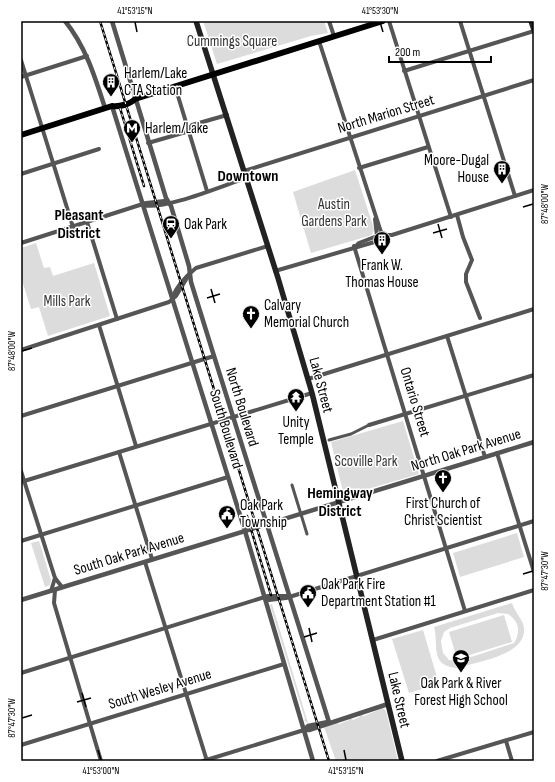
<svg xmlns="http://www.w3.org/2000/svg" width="555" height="782" font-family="'Sofia Sans Condensed',sans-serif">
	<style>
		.green { fill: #dcdcdc; fill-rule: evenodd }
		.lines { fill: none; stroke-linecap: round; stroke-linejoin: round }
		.pedestrian { stroke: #555; stroke-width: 3 }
		.minor { stroke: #555; stroke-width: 4 }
		.tertiary { stroke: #555; stroke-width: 4.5 }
		.secondary { stroke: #222; stroke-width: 5.5 }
		.primary { stroke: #000; stroke-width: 6 }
		.rail-casing { stroke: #000; stroke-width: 2.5 }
		.rail { stroke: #fff; stroke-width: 1; stroke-dasharray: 3; stroke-linecap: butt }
		.ticks { fill: none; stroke: #000; stroke-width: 1.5 }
		.labels { text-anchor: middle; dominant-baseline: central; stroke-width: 3; stroke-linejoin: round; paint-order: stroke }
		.park-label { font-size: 15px; fill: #333; stroke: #fff }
		.poi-label { font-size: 15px; fill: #000; stroke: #fff; text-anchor: start }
		.street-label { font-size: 15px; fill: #000; stroke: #fff }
		.neighbourhood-label { font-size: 16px; font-weight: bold; fill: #000; stroke: #fff }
		.neatline { fill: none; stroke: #000; stroke-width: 1.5 }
		.ticks-label { font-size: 10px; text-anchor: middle; fill: #000 }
	</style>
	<rect width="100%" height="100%" fill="#fff"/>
	<g class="green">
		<path d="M203 21H324L328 33 311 36 217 64Z"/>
		<path d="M355 170 374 229 372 235 311 253 293 192Z"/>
		<path d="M36 243 44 268 50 267 53 276 94 263 110 316 48 336 39 307 31 309 21 277V248Z"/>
		<path d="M403 421 419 474 344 496 331 442Z"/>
		<path d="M517 533 524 557 460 577 453 553Z"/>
		<path d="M39 541 51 580 50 585 45 587 31 543Z"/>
		<path d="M512 603C515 613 523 619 524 628 527 655 477 662 457 668 429 666 439 644 434 627ZM498 613 508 614C519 621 521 632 514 643L459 661H454L449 660 443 653 441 641 444 632 450 628Z"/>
		<path d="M272 604 308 723H307L304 720 305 719 270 605Z"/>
		<path d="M504 615 512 642 457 659 449 632Z"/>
		<path d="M423 630 439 684 409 693 392 639Z"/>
		<path d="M383 708 386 711 398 761H336L324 727 336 722 339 724 349 720 348 718H351L353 720 360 717 358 715H361L364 716Z"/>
	</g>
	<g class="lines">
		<g class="pedestrian">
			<path d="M329 440 351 434 369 425"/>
			<path d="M292 485 307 534"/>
		</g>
		<g class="minor">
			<path d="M329 21 334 36"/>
			<path d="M389 21 451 217"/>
			<path d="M460 21 515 196"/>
			<path d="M21 60 73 227"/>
			<path d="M404 71 534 31"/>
			<path d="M21 77 87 56"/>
			<path d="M169 88 174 90 178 96 207 191"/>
			<path d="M148 143 186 132 192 125 227 115"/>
			<path d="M359 168 428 147"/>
			<path d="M244 171 534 80"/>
			<path d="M21 174 99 149"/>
			<path d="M143 205C163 211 224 185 246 178"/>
			<path d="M457 215 463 237 472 260 466 274V282L480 318"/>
			<path d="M87 222 117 319"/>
			<path d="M381 232 387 235H392L534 190"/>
			<path d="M21 243 146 203 164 201 168 202"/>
			<path d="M357 245 359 243 377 236 375 219"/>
			<path d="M354 246 465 611"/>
			<path d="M275 271 378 241 381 232 319 41"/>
			<path d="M172 298C177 285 186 276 196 268L268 246"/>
			<path d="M99 325 136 446"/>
			<path d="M447 336 485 457"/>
			<path d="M21 350 169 302 176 296 190 273"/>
			<path d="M308 379 534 309"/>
			<path d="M21 416 214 356"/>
			<path d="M369 425 534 375"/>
			<path d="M119 452 152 559"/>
			<path d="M497 453 534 572"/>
			<path d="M21 471 55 578 62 587"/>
			<path d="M21 482 312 393"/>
			<path d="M21 541 228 477"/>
			<path d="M145 562 207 761"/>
			<path d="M55 590 54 603 101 761"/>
			<path d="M51 591 55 578"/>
			<path d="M265 598 269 600 286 598 534 521"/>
			<path d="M373 640 534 590"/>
			<path d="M21 673 268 596H290"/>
			<path d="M506 741 512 761"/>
			<path d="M21 745 284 664"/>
			<path d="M203 761 304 730"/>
			<path d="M437 761 534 732"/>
		</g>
		<g class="tertiary">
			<path d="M65 21C86 47 95 77 105 108"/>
			<path d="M112 21 166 198 171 206 189 266 191 282 214 356 329 722"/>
			<path d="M112 106 245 531 313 761"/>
			<path d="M245 531C249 525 260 522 267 524"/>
			<path d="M21 600 534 442"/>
			<path d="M304 730H309L388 704"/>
			<path d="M304 730 308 726 328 722"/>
		</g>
		<g class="secondary">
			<path d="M196 21 278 278 312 393 402 761"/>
			<path d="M531 21 534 30"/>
		</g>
		<path class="primary" d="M21 135 112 106C119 107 131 104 135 99L383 21"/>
		<g class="rail-casing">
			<g id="rail">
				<path d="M100 21 329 761"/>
				<path d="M120 108 144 186"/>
				<path d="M247 516 271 595"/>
			</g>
		</g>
		<use href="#rail" class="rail"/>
	</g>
	<path class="ticks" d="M135 22 137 32M380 22 383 32M523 207 533 204M438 224 442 238M433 233 447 229M211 289 215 303M207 298 220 294M22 351 32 348M523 574 533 571M309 628 312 642M304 637 317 633M82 693 86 707M77 702 91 698M22 718 32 715M98 750 101 760M344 750 346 760"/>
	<defs>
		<g id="building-pin" transform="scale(0.9)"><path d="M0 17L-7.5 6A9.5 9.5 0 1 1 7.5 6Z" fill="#000" stroke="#fff"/><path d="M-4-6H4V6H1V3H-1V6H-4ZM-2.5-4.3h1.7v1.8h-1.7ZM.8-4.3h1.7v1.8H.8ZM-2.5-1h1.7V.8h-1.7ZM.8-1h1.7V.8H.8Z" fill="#fff"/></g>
		<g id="metro-pin" transform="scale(0.9)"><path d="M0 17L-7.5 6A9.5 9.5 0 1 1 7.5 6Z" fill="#000" stroke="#fff"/><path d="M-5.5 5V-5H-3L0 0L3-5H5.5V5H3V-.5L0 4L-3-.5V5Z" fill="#fff"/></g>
		<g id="station-pin" transform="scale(0.9)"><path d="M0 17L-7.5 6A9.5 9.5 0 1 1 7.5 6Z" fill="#000" stroke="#fff"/><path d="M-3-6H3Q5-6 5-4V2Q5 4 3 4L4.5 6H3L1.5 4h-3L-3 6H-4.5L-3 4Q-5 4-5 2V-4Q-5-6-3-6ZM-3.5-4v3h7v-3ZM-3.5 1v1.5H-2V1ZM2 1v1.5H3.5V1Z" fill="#fff"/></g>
		<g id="church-pin" transform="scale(0.9)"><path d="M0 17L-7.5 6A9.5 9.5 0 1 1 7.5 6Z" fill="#000" stroke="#fff"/><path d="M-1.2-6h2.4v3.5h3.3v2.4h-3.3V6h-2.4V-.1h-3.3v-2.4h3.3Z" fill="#fff"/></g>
		<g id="temple-pin" transform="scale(0.9)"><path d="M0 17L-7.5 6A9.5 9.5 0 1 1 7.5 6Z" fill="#000" stroke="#fff"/><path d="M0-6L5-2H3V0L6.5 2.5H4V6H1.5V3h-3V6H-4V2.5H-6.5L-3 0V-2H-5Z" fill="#fff"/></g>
		<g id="civic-pin" transform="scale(0.9)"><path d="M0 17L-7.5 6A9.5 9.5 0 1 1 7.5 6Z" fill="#000" stroke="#fff"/><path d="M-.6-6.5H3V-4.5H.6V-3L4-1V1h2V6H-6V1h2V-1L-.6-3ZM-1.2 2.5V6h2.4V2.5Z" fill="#fff"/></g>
		<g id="school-pin" transform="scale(0.9)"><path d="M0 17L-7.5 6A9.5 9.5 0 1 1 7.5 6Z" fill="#000" stroke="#fff"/><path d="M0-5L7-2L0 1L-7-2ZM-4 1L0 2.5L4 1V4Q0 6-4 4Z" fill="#fff"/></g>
	</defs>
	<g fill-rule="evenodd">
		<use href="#building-pin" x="111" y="82"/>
		<use href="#metro-pin" x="132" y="128"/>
		<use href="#building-pin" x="502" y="169"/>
		<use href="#station-pin" x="171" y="224"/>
		<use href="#building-pin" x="382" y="240"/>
		<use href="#church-pin" x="251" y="314"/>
		<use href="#temple-pin" x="296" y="397"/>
		<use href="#church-pin" x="443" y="478"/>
		<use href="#civic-pin" x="227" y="514"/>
		<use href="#civic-pin" x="308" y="593"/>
		<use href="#school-pin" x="461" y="658"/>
	</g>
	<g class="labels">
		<g class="park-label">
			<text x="232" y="41">Cummings Square</text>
			<text x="334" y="204">Austin<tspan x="334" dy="17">Gardens Park</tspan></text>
			<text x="67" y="301">Mills Park</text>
			<text x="366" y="461">Scoville Park</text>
		</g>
		<g class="poi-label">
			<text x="124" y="73">Harlem/Lake<tspan x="124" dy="17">CTA Station</tspan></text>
			<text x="145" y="128">Harlem/Lake</text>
			<text x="489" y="160" text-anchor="end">Moore-Dugal<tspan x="489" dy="17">House</tspan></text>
			<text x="184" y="224">Oak Park</text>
			<text x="382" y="265" text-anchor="middle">Frank W.<tspan x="382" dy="17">Thomas House</tspan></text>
			<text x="264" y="305">Calvary<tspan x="264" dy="17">Memorial Church</tspan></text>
			<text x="296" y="422" text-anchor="middle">Unity<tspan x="296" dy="17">Temple</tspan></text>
			<text x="443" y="503" text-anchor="middle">First Church of<tspan x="443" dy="17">Christ Scientist</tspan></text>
			<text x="240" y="505">Oak Park<tspan x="240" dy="17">Township</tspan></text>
			<text x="321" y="584">Oak Park Fire<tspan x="321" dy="17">Department Station #1</tspan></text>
			<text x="461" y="683" text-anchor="middle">Oak Park &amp; River<tspan x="461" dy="17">Forest High School</tspan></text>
		</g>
		<g class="street-label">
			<text transform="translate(386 114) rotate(-17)">North Marion Street</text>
			<text transform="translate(321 385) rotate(75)">Lake Street</text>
			<text transform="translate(415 402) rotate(73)">Ontario Street</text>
			<text transform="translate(242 407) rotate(73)">North Boulevard</text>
			<text transform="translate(226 429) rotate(73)">South Boulevard</text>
			<text transform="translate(466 450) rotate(-17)">North Oak Park Avenue</text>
			<text transform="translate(129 554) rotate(-17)">South Oak Park Avenue</text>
			<text transform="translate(160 689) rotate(-17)">South Wesley Avenue</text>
			<text transform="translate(399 700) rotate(77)">Lake Street</text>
		</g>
		<g class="neighbourhood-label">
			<text x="248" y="176">Downtown</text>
			<text x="79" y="215">Pleasant<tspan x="79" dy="18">District</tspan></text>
			<text x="340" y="493">Hemingway<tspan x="340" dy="18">District</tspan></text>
		</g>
	</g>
	<rect width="555" height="782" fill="none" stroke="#ffffff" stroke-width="44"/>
	<path d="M389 56v6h102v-6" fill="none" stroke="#000000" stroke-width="2"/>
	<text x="395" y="56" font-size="12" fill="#000000" stroke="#ffffff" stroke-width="3" paint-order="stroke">200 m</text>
	<rect x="22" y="22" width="511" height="738" class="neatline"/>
	<g class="ticks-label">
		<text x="135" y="14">41°53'15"N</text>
		<text x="380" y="14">41°53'30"N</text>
		<text transform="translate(544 204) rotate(-90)" y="4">87°48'00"W</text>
		<text transform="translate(11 351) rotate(-90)" y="4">87°48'00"W</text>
		<text transform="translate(544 571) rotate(-90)" y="4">87°47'30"W</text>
		<text transform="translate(11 718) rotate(-90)" y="4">87°47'30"W</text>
		<text x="101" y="774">41°53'00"N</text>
		<text x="346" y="774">41°53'15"N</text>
	</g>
</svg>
